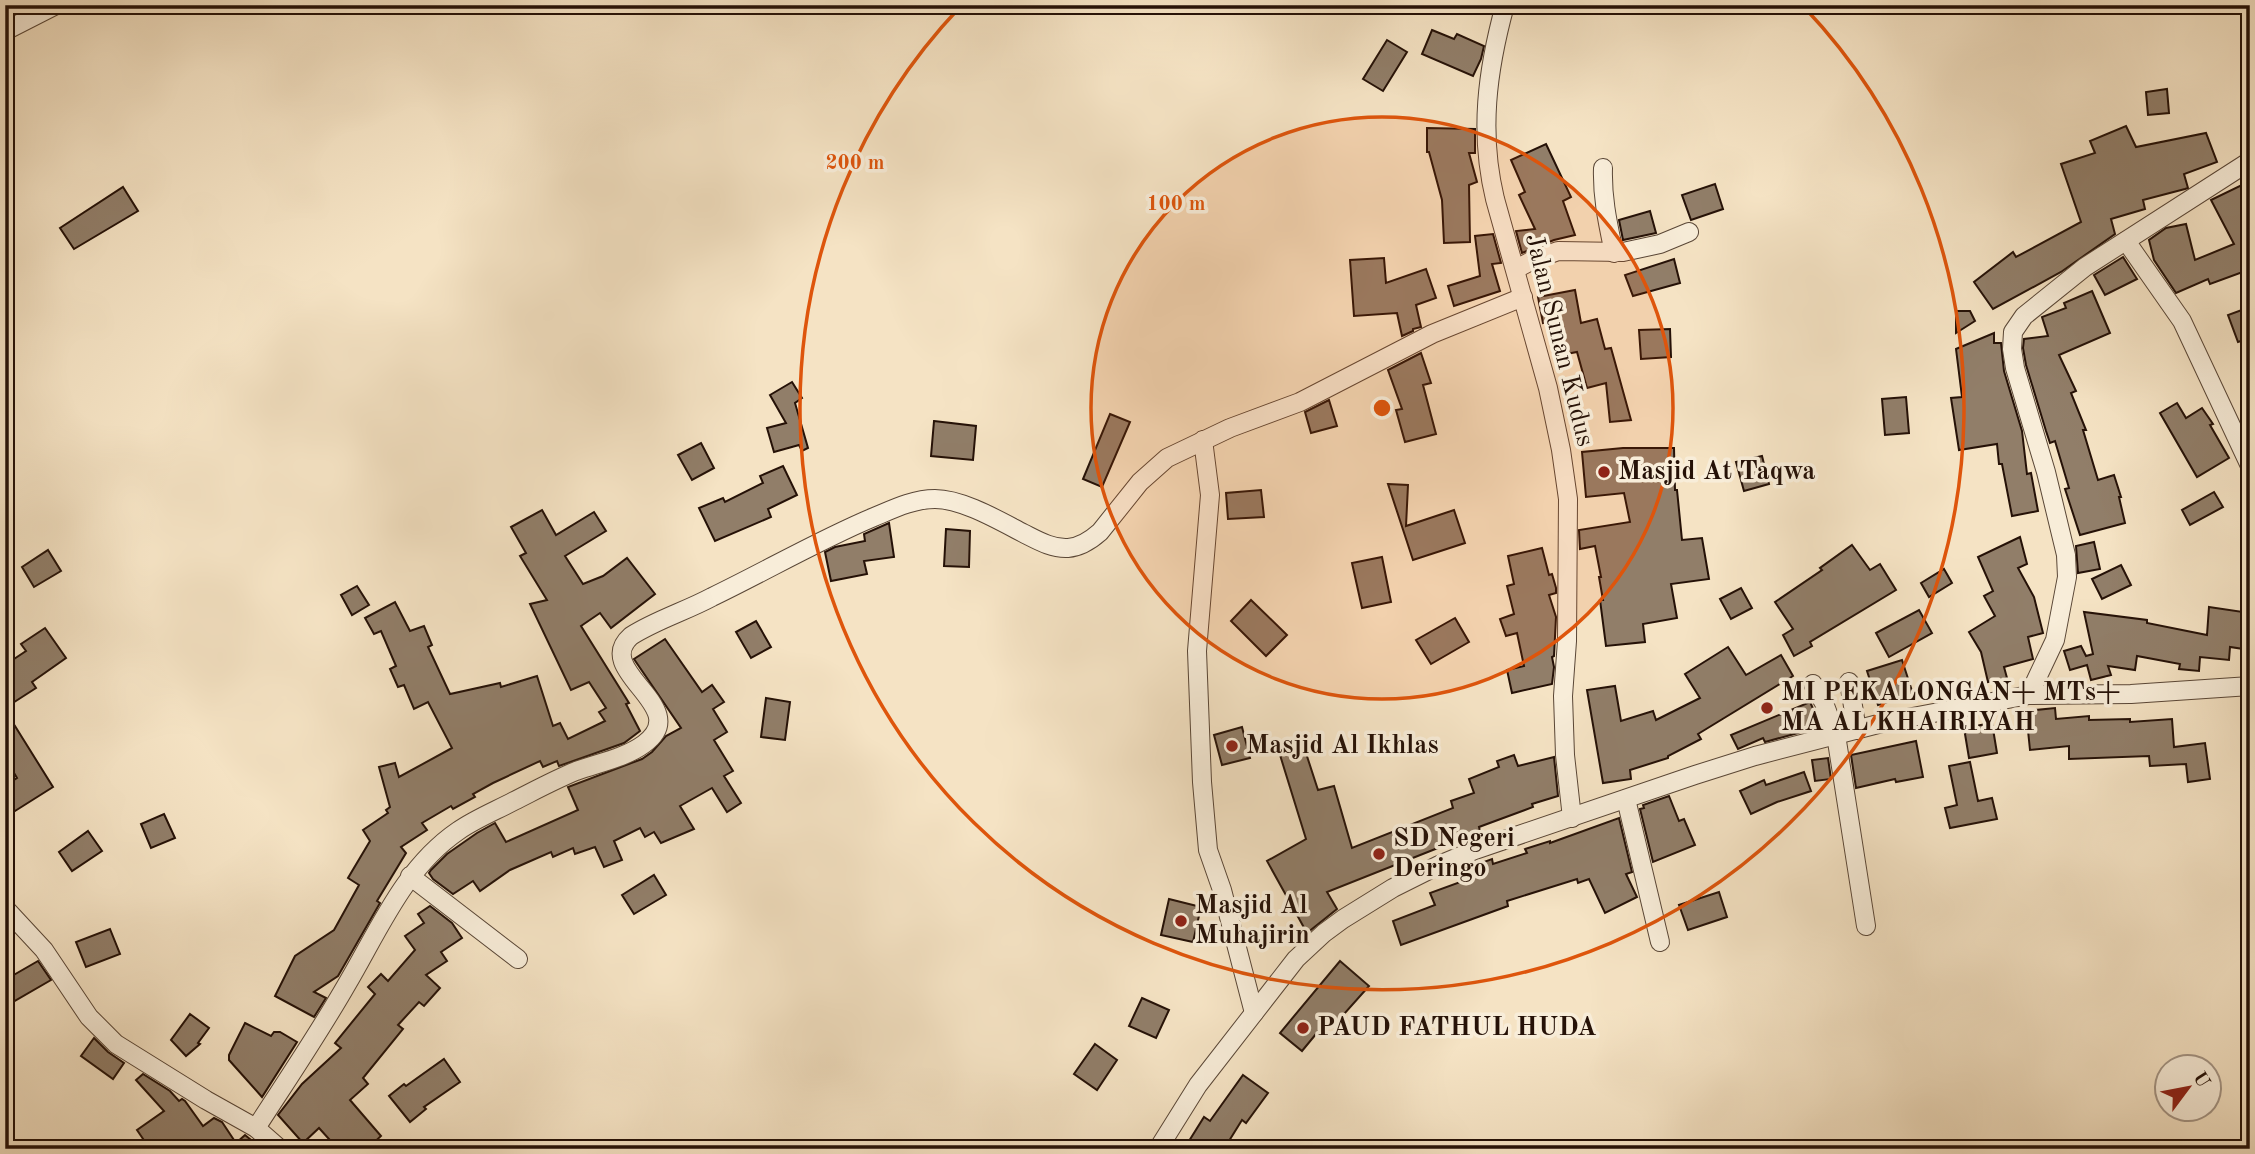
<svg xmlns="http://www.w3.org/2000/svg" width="2255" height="1154" font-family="'Old Standard TT',serif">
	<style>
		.building { fill: #917e69; stroke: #251107; stroke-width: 2 }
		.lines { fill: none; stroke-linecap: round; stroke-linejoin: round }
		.minor-casing { stroke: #594636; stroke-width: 20 }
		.minor { stroke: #f8edd9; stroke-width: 18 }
		.ring { fill: none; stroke: #de550c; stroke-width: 3.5 }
		.poi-dot { fill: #8f2418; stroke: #f8edd9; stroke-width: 2.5 }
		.labels { text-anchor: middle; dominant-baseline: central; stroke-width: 7; stroke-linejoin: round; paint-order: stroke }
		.street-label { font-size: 26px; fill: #251107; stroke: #f8edd9 }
		.poi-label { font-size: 26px; font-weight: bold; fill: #251107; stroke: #f8edd9; text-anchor: start }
		.centre { fill: #de550c; stroke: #f8edd9; stroke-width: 3.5 }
		.ring-label { font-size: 21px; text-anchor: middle; font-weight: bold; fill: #de550c; stroke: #f8edd9; stroke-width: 7; stroke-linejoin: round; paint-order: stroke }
	</style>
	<rect width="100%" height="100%" fill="#f5e3c4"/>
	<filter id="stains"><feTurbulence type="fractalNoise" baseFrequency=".00286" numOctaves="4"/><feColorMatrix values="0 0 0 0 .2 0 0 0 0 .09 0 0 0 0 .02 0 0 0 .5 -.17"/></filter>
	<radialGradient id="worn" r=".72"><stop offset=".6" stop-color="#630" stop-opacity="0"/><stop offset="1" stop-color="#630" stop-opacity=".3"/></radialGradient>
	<g class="building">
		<path d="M1432 30 1454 39 1457 34 1484 46 1481 59 1473 76 1422 54Z"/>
		<path d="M1387 40 1407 52 1383 91 1363 79Z"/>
		<path d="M2167 89 2169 113 2148 115 2146 92Z"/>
		<path d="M2126 126 2136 147 2206 133 2217 162 2184 174 2188 188 2185 189 2143 200 2145 209 2111 219 2115 234 2061 272 1993 309 1974 282 2013 252 2016 257 2081 222 2061 164 2095 153 2090 141Z"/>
		<path d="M1427 128 1475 129V153H1469L1477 182 1469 185 1470 242 1444 243 1442 200 1429 152H1427Z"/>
		<path d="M1546 144 1571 197 1563 201 1575 235 1554 240 1522 253 1516 231 1535 229 1519 195 1525 192 1511 160Z"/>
		<path d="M2250 181V274L2248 270 2210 284 2208 279 2176 293 2154 260 2149 240 2166 228 2186 224 2195 260 2234 244 2211 200Z"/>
		<path d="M1715 184 1723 209 1691 220 1682 195Z"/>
		<path d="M123 187 138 211 74 249 60 228Z"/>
		<path d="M1650 211 1656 233 1623 240 1619 220Z"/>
		<path d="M1493 234 1501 263 1492 264 1500 291 1454 306 1448 286 1480 276 1475 236Z"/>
		<path d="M2123 257 2137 279 2105 295 2094 275Z"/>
		<path d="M1384 258 1386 283 1426 269 1436 298 1416 305 1421 327 1413 329V331L1402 336 1397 313 1354 316 1350 260Z"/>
		<path d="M1674 259 1680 283 1633 296 1625 275Z"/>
		<path d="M1575 290 1581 323 1597 319 1605 349 1611 348 1631 420 1610 422 1606 383 1587 388 1577 352 1566 354 1559 320 1543 323 1538 297Z"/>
		<path d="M2092 291 2110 333 2059 355 2076 391 2071 393 2086 430H2083L2098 480 2114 475 2121 497H2119L2125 523 2080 535 2065 489 2069 488 2055 441 2050 443 2046 431 2026 365 2023 348 2024 339 2048 336 2042 317 2066 308 2064 303Z"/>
		<path d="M2250 307V338L2238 342 2228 315Z"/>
		<path d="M1956 311H1970L1975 321 1956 333Z"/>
		<path d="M1670 329 1671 357 1641 359 1639 330Z"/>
		<path d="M1994 333V343H2001L2004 371 2022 431 2027 474 2031 473 2038 511 2012 516 2002 464H1999L1997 444 1959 450 1951 398 1962 397 1956 349Z"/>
		<path d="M1421 353 1431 383 1423 385 1436 434 1405 442 1396 410 1402 409 1388 370Z"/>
		<path d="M792 382 802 398 795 403 808 448 802 451 799 445 774 452 767 428 786 423 770 395Z"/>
		<path d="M1906 397 1909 433 1885 435 1882 399Z"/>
		<path d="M1329 400 1337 426 1311 433 1305 412Z"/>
		<path d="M2177 403 2186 418 2202 408 2213 424 2210 425 2229 458 2197 477 2160 413Z"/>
		<path d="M1110 414 1130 422 1102 487 1083 479Z"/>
		<path d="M934 421 976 426 973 460 931 456Z"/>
		<path d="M701 443 714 468 692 480 678 455Z"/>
		<path d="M1623 448H1674L1675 490H1677L1682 540 1702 538 1709 579 1671 584 1677 618 1643 624 1645 642 1606 646 1600 600H1603L1599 577H1601L1595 546 1580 549 1579 530 1630 522 1624 493 1586 497 1582 452Z"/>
		<path d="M1762 456 1769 484 1744 491 1736 462Z"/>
		<path d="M783 466 797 495 768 509 771 517 715 541 699 508 723 498 725 502 763 483 760 476Z"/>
		<path d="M1388 484 1408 485 1406 526 1454 510 1465 543 1413 560Z"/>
		<path d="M1261 490 1264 517 1228 519 1226 493Z"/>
		<path d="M2214 492 2223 507 2190 525 2182 510Z"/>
		<path d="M542 510 556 535 594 512 606 531 565 556 583 584 603 576 627 558 655 594 611 628 600 613 581 626 629 703 626 704 640 731 624 743 559 766 557 761 543 767 540 761 493 783 473 794 475 797 453 809 451 806 422 823 427 830 401 847 406 853 377 901 380 903 338 976 314 992 326 998 314 1017 275 996 295 956 334 930 359 885 348 878 370 841 363 830 388 813 386 810 390 807 379 767 395 763 399 777 452 748 428 702 414 709 404 685 398 687 390 669 396 666 381 631 374 634 365 618 395 602 410 631 424 626 432 645 428 647 450 694 500 683 501 687 537 676 553 726 560 723 568 739 605 721 599 712 606 708 589 682 571 690 530 604 547 600 520 556 526 553 511 527Z"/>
		<path d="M889 523 894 557 864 561 867 574 831 581 825 552 835 547 865 541 864 534Z"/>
		<path d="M946 529 970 531 969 567 944 566Z"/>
		<path d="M2020 537 2027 564 2018 568 2034 597 2043 633 2028 637 2033 659 2004 667 2007 678 1988 682 1981 652 1969 632 1995 616 1984 596 1993 591 1978 557Z"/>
		<path d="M2094 542 2100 569 2078 573 2076 546Z"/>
		<path d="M1852 545 1870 570 1880 564 1896 590 1810 642 1812 646 1794 656 1783 635 1793 629 1775 602 1822 570 1820 568Z"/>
		<path d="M1542 548 1549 575 1552 574 1556 588V593L1549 595 1556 617 1554 656 1552 657 1554 667 1552 684 1512 693 1507 670 1524 666 1517 633 1506 636 1500 619 1514 614 1507 586 1514 584 1508 556Z"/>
		<path d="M48 550 61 571 34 587 22 567Z"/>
		<path d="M1382 557 1391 602 1362 608 1352 563Z"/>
		<path d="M2121 565 2131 585 2102 599 2092 579Z"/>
		<path d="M1944 569 1952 583 1929 597 1921 583Z"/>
		<path d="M357 586 369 605 352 615 341 595Z"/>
		<path d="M1741 588 1752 608 1731 619 1720 599Z"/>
		<path d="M1251 600 1287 635 1266 656 1231 621Z"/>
		<path d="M2209 607 2250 613V650L2230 647 2229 660 2200 657 2199 671 2179 669 2180 664 2137 656 2135 670 2108 666 2111 675 2091 680 2087 665 2070 670 2064 651 2081 646 2086 656 2093 654 2084 612 2147 620V623L2207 635Z"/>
		<path d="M1919 610 1932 633 1889 657 1876 633Z"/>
		<path d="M1455 618 1469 642 1431 664 1416 640Z"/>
		<path d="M756 621 771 647 751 658 736 632Z"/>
		<path d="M45 628 66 658 32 682 36 688 5 708V665L26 651 21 644Z"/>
		<path d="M665 639 702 692 712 685 724 702 713 709 727 732 714 740 733 771 724 776 741 803 727 812 712 788 680 806 694 829 661 843 654 832 645 837 640 828 614 841 622 860 604 867 595 847 575 854 573 848 553 857 551 852 510 870 480 891 473 881 453 894 433 879 429 873 431 870 447 854 477 833 495 823 506 842 578 810 568 787 642 759 652 752 666 736 681 728 634 659Z"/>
		<path d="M1728 647 1746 675 1781 655 1793 676 1698 734 1701 739 1668 756V758L1630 770 1631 779 1603 783 1587 690 1615 686 1621 721 1653 711 1656 720 1700 698 1685 674Z"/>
		<path d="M1902 660 1913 694 1878 705 1867 671Z"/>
		<path d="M766 698 790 702 785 740 761 737Z"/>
		<path d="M1810 702 1820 724 1798 733 1765 742 1763 738 1738 749 1731 735Z"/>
		<path d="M2055 708 2056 719 2089 716V720L2130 719V722L2172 719 2174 747 2205 743 2210 779 2188 782 2186 764 2150 766 2149 756 2069 759V746L2030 750 2026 711Z"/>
		<path d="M5 710 53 787 15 811 5 797V786L17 778 5 758Z"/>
		<path d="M1992 723 1997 753 1969 758 1964 728Z"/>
		<path d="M1242 727 1250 758 1222 765 1214 735Z"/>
		<path d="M1916 741 1923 777 1896 782 1895 779 1856 788 1851 755Z"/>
		<path d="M1304 747 1318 790 1334 786 1352 848 1453 808 1451 801 1474 793 1469 779 1499 767 1497 761 1514 755 1518 766 1554 757 1558 796 1532 804 1533 807 1479 827 1480 831 1458 838V840L1327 892 1337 909 1307 933 1267 861 1306 839 1280 755Z"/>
		<path d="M1828 758 1831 779 1815 781 1812 760Z"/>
		<path d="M1970 762 1978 801 1992 798 1997 819 1950 828 1945 808 1957 805 1949 766Z"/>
		<path d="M1804 772 1811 791 1777 802 1751 814 1740 791 1764 780 1766 785Z"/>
		<path d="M1669 796 1679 821 1684 819 1695 845 1653 862 1640 809 1644 808 1643 805Z"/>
		<path d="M164 814 175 838 151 848 141 824Z"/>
		<path d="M1619 818 1632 872 1626 874 1637 897 1605 913 1589 879 1578 883 1577 879 1507 901 1508 906 1401 945 1393 921 1435 905 1430 893 1466 880 1462 870 1492 859 1493 864 1527 853 1525 849 1550 841V843Z"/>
		<path d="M88 831 102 851 72 871 59 852Z"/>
		<path d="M654 875 666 895 634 914 622 895Z"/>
		<path d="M1719 892 1727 917 1688 930 1679 905Z"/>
		<path d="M1169 899 1201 907 1193 942 1161 935Z"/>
		<path d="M430 906 452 923 462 938 441 952 447 961 426 975 440 988 424 1006 419 1002 398 1025 403 1029 363 1078 368 1084 350 1100 381 1136 367 1149H338L319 1128 303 1143 278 1115 302 1084 341 1048 335 1043 375 994 368 987 381 974 388 981 415 950 405 936 424 923 418 914Z"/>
		<path d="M110 929 120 954 86 967 76 942Z"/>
		<path d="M38 961 51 980 11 1003 5 992V980Z"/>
		<path d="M1340 961 1369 986 1336 1023 1330 1017 1302 1051 1280 1033Z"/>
		<path d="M1142 998 1169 1010 1156 1038 1129 1026Z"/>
		<path d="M190 1014 209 1028 198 1043 200 1044 186 1056 171 1040Z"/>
		<path d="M245 1023 271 1036 274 1032H280L297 1042 262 1097 229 1060V1055Z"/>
		<path d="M94 1038 108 1052 124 1063 113 1079 81 1056Z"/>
		<path d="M1095 1044 1117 1060 1097 1090 1074 1074Z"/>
		<path d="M444 1059 460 1082 424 1107 426 1109 410 1122 389 1096 404 1084 406 1086Z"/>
		<path d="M143 1074 170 1091 179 1101 182 1099 185 1101 203 1126 214 1118 222 1122 236 1143 245 1135 262 1149H150L137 1130 164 1111 136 1080Z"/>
		<path d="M1243 1075 1268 1093 1246 1123 1242 1120 1224 1149H1184L1204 1117 1210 1121Z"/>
	</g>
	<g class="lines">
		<g class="minor-casing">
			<g id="minor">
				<path d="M1505 5C1487 71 1479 133 1495 199L1548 388 1561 450 1568 499 1567 641 1563 696 1565 755 1572 818"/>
				<path d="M5 31 56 5"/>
				<path d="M1603 168C1602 198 1608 224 1614 253"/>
				<path d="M2126 241 2182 321 2250 466"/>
				<path d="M1516 269 1533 260 1558 251 1623 252 1660 244 1689 232"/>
				<path d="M1203 440 1210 495 1197 651 1202 782 1208 850 1222 890 1254 1013"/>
				<path d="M1849 682 1857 730"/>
				<path d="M1813 684 1824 703 1836 735 1866 926"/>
				<path d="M2029 695 2055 640 2067 577 2066 555 2046 472 2015 368 2012 349 2013 332 2024 316 2085 267 2250 161"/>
				<path d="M1626 799 1660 942"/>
				<path d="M410 876 518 959"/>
				<path d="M5 908 44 950 89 1017 116 1044 206 1100 256 1128 280 1149"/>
				<path d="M256 1128C287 1080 319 1033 347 984 379 930 404 868 458 831 475 819 495 811 514 801 534 791 554 780 576 771 598 763 625 758 644 744 695 707 591 671 631 636 656 620 686 611 712 597 766 571 819 540 874 517 893 509 913 499 935 499 962 499 998 520 1023 533 1037 540 1052 549 1068 548 1081 547 1091 540 1100 532L1140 482 1167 458 1230 428 1300 402 1432 334 1523 297"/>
				<path d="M1158 1149 1198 1085 1296 959 1324 933 1343 919 1393 888 1439 865 1475 850 1695 775 1755 756 1886 722 2029 695 2131 694 2250 686"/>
			</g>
		</g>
		<use href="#minor" class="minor"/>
	</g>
	<circle cx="1382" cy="408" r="291" fill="#de550c" fill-opacity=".12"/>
	<g class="ring">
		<circle cx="1382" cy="408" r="291"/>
		<path d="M1804 7A582 582 0 1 1 960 7"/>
	</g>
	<g class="poi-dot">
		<circle cx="1604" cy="472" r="7"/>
		<circle cx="1767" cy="708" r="7"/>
		<circle cx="1232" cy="746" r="7"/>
		<circle cx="1379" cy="854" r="7"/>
		<circle cx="1181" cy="921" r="7"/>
		<circle cx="1303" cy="1028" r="7"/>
	</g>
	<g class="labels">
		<g class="street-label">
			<text transform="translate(1559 340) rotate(76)">Jalan Sunan Kudus</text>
		</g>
		<g class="poi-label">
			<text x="1618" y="472">Masjid At Taqwa</text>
			<text x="1781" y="693">MI PEKALONGAN+ MTs+<tspan x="1781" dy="30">MA AL KHAIRIYAH</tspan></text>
			<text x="1246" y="746">Masjid Al Ikhlas</text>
			<text x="1393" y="839">SD Negeri<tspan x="1393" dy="30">Deringo</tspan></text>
			<text x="1195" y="906">Masjid Al<tspan x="1195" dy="30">Muhajirin</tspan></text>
			<text x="1317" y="1028">PAUD FATHUL HUDA</text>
		</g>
	</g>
	<circle cx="1382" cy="408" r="10" class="centre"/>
	<g class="ring-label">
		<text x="855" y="169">200 m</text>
		<text x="1176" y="210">100 m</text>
	</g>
	<rect width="2255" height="1154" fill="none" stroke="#f5e3c4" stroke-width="28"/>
	<rect x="7" y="7" width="2241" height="1140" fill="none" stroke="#251107" stroke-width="3.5"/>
	<rect x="14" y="14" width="2227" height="1126" fill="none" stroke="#251107" stroke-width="2"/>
	<g transform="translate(2188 1088) rotate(58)"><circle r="33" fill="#f8edd9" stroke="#a49585" stroke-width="2"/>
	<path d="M0-5L12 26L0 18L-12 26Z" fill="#8f2418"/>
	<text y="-10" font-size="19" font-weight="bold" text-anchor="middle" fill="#251107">U</text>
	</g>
	<rect width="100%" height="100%" filter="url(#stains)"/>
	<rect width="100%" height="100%" fill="url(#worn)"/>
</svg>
